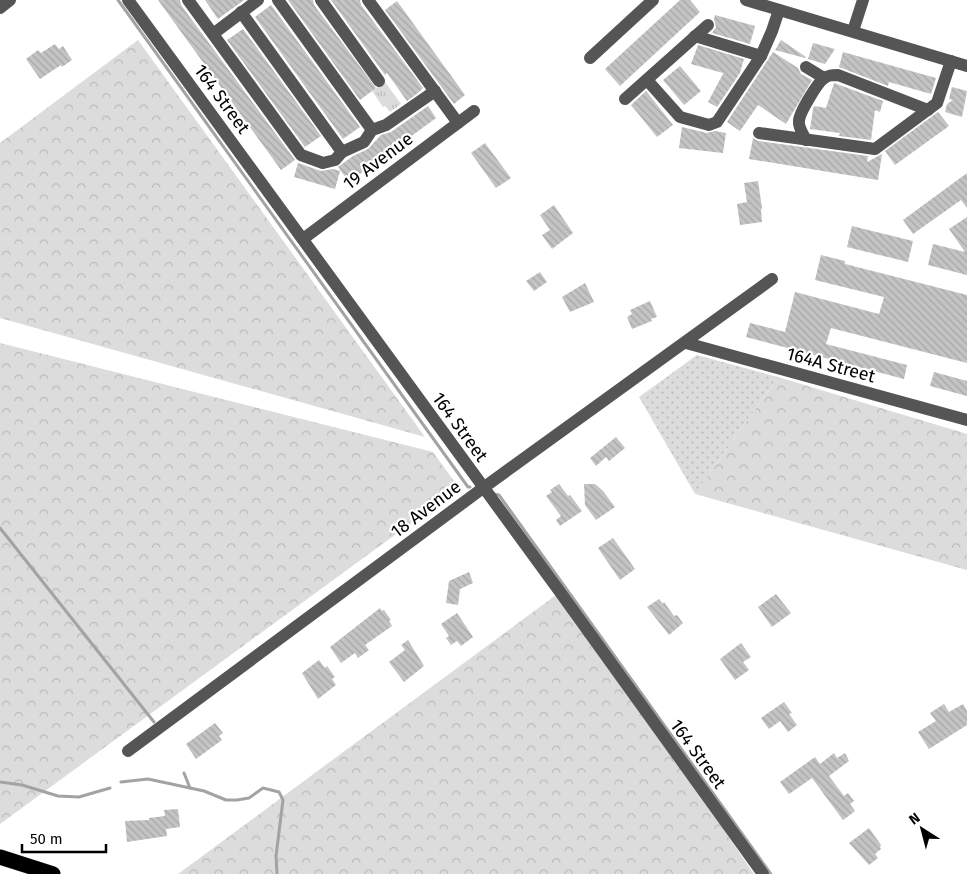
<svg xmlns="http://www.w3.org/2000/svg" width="967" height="874" font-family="'Fira Sans',sans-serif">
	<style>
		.grass { fill: url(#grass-dots) }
		.forest { fill: url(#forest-crowns) }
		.park { fill: url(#park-tufts) }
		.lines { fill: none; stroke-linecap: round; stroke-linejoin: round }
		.stream { stroke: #a3a3a3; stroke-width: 3 }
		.building { fill: url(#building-back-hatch) }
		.highway-casing { stroke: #dbdbdb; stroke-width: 16 }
		.minor { stroke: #555; stroke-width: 12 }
		.highway { stroke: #000; stroke-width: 15 }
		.labels { text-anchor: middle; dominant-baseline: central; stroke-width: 4.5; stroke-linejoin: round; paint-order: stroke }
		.street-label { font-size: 18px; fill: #000; stroke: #fff }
	</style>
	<defs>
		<pattern id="grass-dots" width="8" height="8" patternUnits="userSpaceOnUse" patternTransform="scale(1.25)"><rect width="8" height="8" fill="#dcdcdc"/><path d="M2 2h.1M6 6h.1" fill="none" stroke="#bbb" stroke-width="1.8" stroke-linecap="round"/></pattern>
		<pattern id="forest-crowns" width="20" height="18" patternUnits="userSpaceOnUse" patternTransform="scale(1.25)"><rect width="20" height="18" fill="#dcdcdc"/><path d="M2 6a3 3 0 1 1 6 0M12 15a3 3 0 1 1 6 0" fill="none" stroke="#bbb"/></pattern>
		<pattern id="park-tufts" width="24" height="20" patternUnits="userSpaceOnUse" patternTransform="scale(1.25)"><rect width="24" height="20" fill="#dcdcdc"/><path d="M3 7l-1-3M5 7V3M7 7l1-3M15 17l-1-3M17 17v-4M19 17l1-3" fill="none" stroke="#bbb"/></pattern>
		<pattern id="building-back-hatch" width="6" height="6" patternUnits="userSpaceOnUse" patternTransform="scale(1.25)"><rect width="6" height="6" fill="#c4c4c4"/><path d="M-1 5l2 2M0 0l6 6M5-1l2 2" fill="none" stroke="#a7a7a7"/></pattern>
	</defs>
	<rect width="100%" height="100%" fill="#fff"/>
	<path class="grass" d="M697 355 778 377 695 494 639 397Z"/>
	<g class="forest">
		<path d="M138 40 425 437 0 318V143Z"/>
		<path d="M0 343 433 452 459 488 0 824Z"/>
		<path d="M778 377 967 434V570L695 494Z"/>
		<path d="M560 592 754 874H178Z"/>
	</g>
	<path class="park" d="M385 82 401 104 390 112 385 106 383 107 372 91Z"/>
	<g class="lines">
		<g class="stream">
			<path d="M118 0 468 487H470"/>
			<path d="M494 494 499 495 771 874"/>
			<path d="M0 528 154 722"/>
			<path d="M184 773 190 788"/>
			<path d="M0 782 22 785 58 796 79 797 110 788"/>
			<path d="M121 782 148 779 204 791 226 800H237L249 798 263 788 279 792 283 800 276 856 277 874"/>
		</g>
	</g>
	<g class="building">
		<path d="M158 0H180L181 5 295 160 281 170Z"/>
		<path d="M205 0H244L218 19Z"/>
		<path d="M288 0H313L314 5 376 88 360 100Z"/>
		<path d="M331 0H360L361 5 423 88 418 93 407 101 387 73 385 75Z"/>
		<path d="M680 0H690L700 12 620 86 605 69Z"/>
		<path d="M397 1 465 95 454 104 385 10Z"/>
		<path d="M271 5 360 127 343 139 255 17Z"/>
		<path d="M715 15 755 26 750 44 712 33 716 27 714 19Z"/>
		<path d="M243 29 321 136 305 147 227 40Z"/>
		<path d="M781 40 806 57 805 58 775 50Z"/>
		<path d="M813 43 835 49 825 64 808 59Z"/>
		<path d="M55 44 59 49 63 46 72 60 62 67 61 65 40 79 26 59 38 50 41 53Z"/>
		<path d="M698 45 744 59 740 73 717 107 708 102 724 72 723 73 691 64Z"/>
		<path d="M773 52 798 68 801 74 812 80 786 124 758 105 740 131 727 122Z"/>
		<path d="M843 52 936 78 931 94 889 82 888 86 839 67Z"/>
		<path d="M680 66 701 91 684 105 663 80Z"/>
		<path d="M834 83 883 101 880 112 875 110 871 140 839 136 840 133 810 129 813 109 814 106 826 108Z"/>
		<path d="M952 87 967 91 962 117 945 112 947 104 953 100 949 99Z"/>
		<path d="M646 91 673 125 657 137 631 105Z"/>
		<path d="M428 106 436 118 349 182 338 167 353 156 368 149 381 135 391 132Z"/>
		<path d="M938 112 949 126 895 165 885 151Z"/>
		<path d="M682 127 707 133 715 131 726 133 723 153 679 148Z"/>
		<path d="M753 138 758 141 868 156 867 162 882 154 878 180 749 159Z"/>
		<path d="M485 143 511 178 496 188 471 153Z"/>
		<path d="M298 163 321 171 333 169 340 171 335 189 294 177Z"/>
		<path d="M967 173V208L961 200 913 234 903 220Z"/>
		<path d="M758 181 762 208 761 210 762 222 740 225 737 204 747 202 744 183Z"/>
		<path d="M554 205 573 233 552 249 542 235 550 230 540 215Z"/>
		<path d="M967 217V275L928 265 933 244 965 252 949 229Z"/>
		<path d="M852 226 913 241 908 262 847 247Z"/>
		<path d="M821 255 845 261V264L967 295V363L831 328 826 344 907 365 904 379 746 337 750 323 785 332 795 292 879 314 884 297 815 280Z"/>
		<path d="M540 272 547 282 534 291 526 281Z"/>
		<path d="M585 283 594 302 570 312 562 297Z"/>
		<path d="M650 301 657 317 651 319 652 321 632 329 627 317 632 314 630 310Z"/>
		<path d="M934 372 967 381V396L930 386Z"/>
		<path d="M616 437 625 448 609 461 606 457 596 466 590 458Z"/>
		<path d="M559 484 568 496 570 495 582 511 560 526 556 520 561 516 546 496 552 492 550 490Z"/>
		<path d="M584 484H595L603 491 615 507 596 520 585 505Z"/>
		<path d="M613 538 635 569 620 580 598 548Z"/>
		<path d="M469 572 473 583 460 589 458 605 446 603 449 581Z"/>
		<path d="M776 594 791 613 772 627 758 607Z"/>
		<path d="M659 599 663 604 664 602 674 616 677 615 683 623 669 635 647 607Z"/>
		<path d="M380 608 382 611 384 610 391 620 389 621 392 626 365 645 369 650 358 658 355 653 341 663 330 647Z"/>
		<path d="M457 613 473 637 461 646 457 641 451 645 446 638 449 636 441 624Z"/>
		<path d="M408 640 424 666 404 682 389 662 405 650 401 645Z"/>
		<path d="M741 643 751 657 743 662 749 670 735 680 720 659Z"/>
		<path d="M319 660 325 668 327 666 335 677 332 679 336 685 318 699 302 673Z"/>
		<path d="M784 702 792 713 789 714 797 725 788 732 780 721 769 729 761 718Z"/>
		<path d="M944 704 949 712 963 704 967 711V725L929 749 918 732 936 721 930 713Z"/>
		<path d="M215 723 223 733 219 736 222 740 196 759 186 744Z"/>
		<path d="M834 753 837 758 845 753 849 761 829 776 844 796 848 793 854 801 850 804 855 811 843 820 812 778 789 794 780 782 815 757 820 764Z"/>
		<path d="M178 809 180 827 166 829 167 836 127 842 125 821 149 820V818L165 816 164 810Z"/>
		<path d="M869 828 881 845 880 847 881 849 875 854 878 858 869 865 849 843Z"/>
	</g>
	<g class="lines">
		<g class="highway-casing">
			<path id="highway" d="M0 857 53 874"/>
		</g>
		<g class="minor">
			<path d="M128 0 560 592 763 874"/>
			<path d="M188 0 301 155 323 163 335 160 342 152 364 142 372 130 386 125 435 91"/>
			<path d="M278 0 372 130"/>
			<path d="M321 0 379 81"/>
			<path d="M368 0 458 123"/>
			<path d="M746 0 967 66"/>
			<path d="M0 8 10 0"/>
			<path d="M241 12 342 152"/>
			<path d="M853 31 863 0"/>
			<path d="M213 34 258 0"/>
			<path d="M695 36 761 56"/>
			<path d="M590 58 653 0"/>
			<path d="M806 67 824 78"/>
			<path d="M647 80 680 117 709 125 717 122 761 56 772 31 779 10"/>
			<path d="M625 99 708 25"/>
			<path d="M759 133 875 149 937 103 951 61"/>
			<path d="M806 140C803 134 798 127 799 121 799 113 817 84 823 79 828 75 832 75 838 75L928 110"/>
			<path d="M303 239 474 111"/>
			<path d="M686 343 967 420"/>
			<path d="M128 751 483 488 772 279"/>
		</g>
		<use href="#highway" class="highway"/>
	</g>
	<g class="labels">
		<g class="street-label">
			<text transform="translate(222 99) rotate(54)">164 Street</text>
			<text transform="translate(378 161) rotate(-37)">19 Avenue</text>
			<text transform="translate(831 365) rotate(15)">164A Street</text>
			<text transform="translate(460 427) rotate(54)">164 Street</text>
			<text transform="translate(426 509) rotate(-37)">18 Avenue</text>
			<text transform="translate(698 754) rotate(54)">164 Street</text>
		</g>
	</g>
	<g transform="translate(922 829) rotate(324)" stroke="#ffffff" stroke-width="4" paint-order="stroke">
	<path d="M0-4L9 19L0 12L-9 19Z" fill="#000000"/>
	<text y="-8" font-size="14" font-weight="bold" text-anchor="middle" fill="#000000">N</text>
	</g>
	<path d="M22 844v8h84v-8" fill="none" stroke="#000000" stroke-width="2.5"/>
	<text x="30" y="844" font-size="15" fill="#000000" stroke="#ffffff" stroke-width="4" paint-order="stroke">50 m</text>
</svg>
